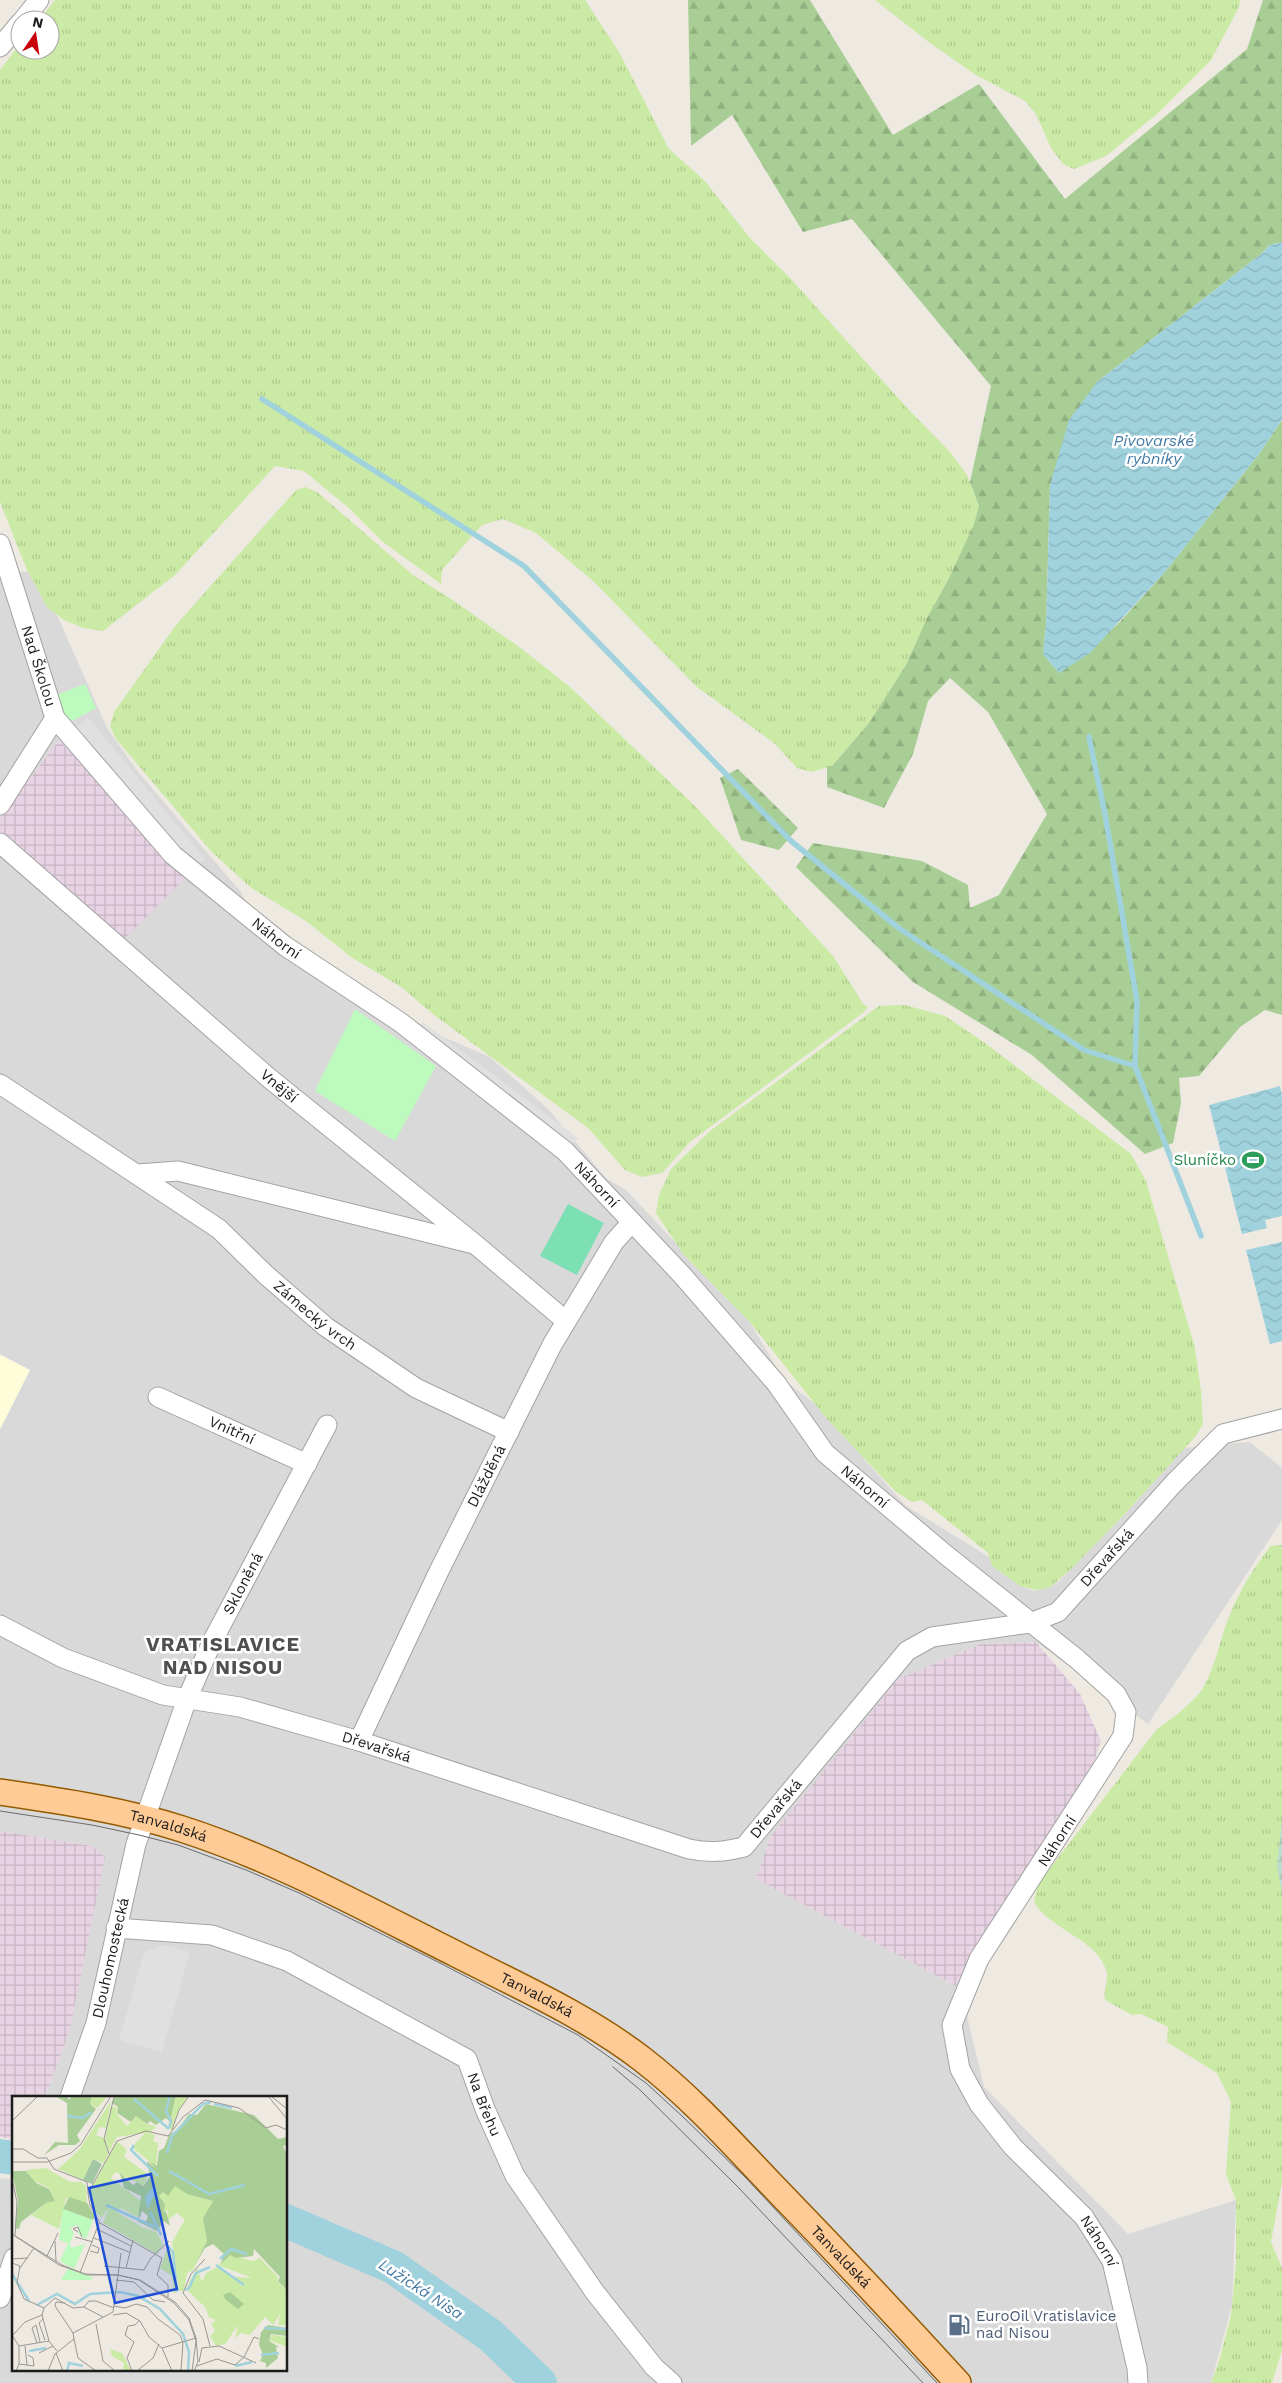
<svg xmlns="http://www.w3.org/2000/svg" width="1282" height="2383" font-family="'Work Sans',sans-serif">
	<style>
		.residential { fill: #dad9d9 }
		.industrial { fill: url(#industrial-grid) }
		.education { fill: #fffdd9 }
		.grass { fill: url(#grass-tufts) }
		.forest { fill: url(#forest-firs) }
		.wetland { fill: url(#wetland-marsh) }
		.park { fill: #bcfabd }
		.pitch { fill: #7ddfb4 }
		.parking { fill: #e0e0e0 }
		.water { fill: url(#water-waves) }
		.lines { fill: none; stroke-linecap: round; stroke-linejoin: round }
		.stream { stroke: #a0d2dd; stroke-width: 5.5 }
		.river { stroke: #a0d2dd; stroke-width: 34 }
		.minor-casing { stroke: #a3a3a3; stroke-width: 21 }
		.major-casing { stroke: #945b00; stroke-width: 28 }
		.minor { stroke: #fff; stroke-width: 19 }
		.major { stroke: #fecb96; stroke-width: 25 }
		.tram { stroke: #6a6a6a; stroke-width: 1 }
		.labels { text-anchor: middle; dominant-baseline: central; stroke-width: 5; stroke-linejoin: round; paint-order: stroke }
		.street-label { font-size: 15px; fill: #1c1c1c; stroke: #fff }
		.leisure-label { font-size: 15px; fill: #27864d; stroke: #fff; text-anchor: end }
		.service-label { font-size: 15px; fill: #4e5e75; stroke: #fff; text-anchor: start }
		.water-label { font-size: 16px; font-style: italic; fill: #447aa5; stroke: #fff }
		.district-label { font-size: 20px; font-weight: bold; letter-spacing: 1px; fill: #4f4f4f; stroke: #fff }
		.inset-river { fill: none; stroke: #a0d2dd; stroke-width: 2.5 }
		.inset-road { fill: none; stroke: #9a9792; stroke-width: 1 }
		.view { fill: #1d4ed8; fill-opacity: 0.15; stroke: #1d4ed8; stroke-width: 2.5 }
		.inset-edge { fill: none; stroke: #1c1c1c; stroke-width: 2.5 }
	</style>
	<defs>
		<pattern id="industrial-grid" width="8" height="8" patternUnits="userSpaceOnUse" patternTransform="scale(1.25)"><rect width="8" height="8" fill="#e7d3e4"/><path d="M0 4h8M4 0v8" fill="none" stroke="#c6b5c3"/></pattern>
		<pattern id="grass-tufts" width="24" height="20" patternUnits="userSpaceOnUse" patternTransform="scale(1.25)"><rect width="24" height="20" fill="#cbeaa5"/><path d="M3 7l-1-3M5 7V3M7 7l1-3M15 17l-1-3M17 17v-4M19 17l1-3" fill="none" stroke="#aec88d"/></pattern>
		<pattern id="forest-firs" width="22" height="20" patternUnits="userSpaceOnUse" patternTransform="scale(1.25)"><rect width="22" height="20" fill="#a9ce95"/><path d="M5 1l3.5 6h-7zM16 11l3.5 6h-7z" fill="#91b080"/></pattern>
		<pattern id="wetland-marsh" width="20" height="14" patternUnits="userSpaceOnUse" patternTransform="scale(1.25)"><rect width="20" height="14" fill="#bedccd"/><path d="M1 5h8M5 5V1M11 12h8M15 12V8" fill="none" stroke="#a3bcaf"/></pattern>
		<pattern id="water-waves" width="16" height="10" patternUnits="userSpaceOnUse" patternTransform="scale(1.25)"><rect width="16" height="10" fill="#a0d2dd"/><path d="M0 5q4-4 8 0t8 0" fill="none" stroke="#89b4bd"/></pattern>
	</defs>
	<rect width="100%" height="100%" fill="#eee9e1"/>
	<path class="residential" d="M0 571 28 572 47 607 57 615 107 728 138 772 241 892 253 917 344 981 441 1036 490 1057 548 1109 606 1178 627 1191 675 1242 684 1255 749 1321 784 1380 814 1403 906 1506 978 1550 990 1558 992 1566 1020 1586 1034 1591 1049 1588 1059 1581 1121 1518 1184 1448 1250 1442 1282 1468V1520L1148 1724 1036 1642 981 1644 898 1679 756 1879 956 1986 966 2012 984 2087 1128 2234 1236 2200 1232 2305 1211 2383H0V2178L9 2179 14 2169V2369H286V2097H45L69 2033 92 1846 0 1831V1430L30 1370 0 1354Z"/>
	<g class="industrial">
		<path d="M59 740 185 878 122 941 0 835V819Z"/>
		<path d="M1036 1642 1080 1694 1101 1741 1088 1778 1032 1858 956 1986 756 1879 771 1836 898 1679 981 1644Z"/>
		<path d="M0 1831 92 1846 105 1857 69 2033 45 2097H14V2139L0 2137Z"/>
	</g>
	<path class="education" d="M0 1355 30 1370 0 1429Z"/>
	<g class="grass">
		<path d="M55 0H585L619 52 669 149 704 180 750 238 790 278 910 411 950 452 967 475 979 506 974 524 949 578 927 618 906 665 869 723 832 766 811 772 797 768 774 743 697 687 593 581 536 533 503 519 482 525 442 570 441 584 383 542 350 509 304 471 275 466 175 575 103 631 83 628 64 620 47 607 27 570 0 502V70L20 44V50H50V20H39Z"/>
		<path d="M875 0H1240L1239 7 1211 60 1158 113 1106 156 1074 169 1063 164 1051 148 1036 114 1025 101 976 75 930 43Z"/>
		<path d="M305 487 317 492 413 575 454 601 522 649 570 687 695 806 833 956 864 1005 868 1006 864 1012 690 1142 662 1173 642 1177 625 1170 588 1128 434 1015 401 987 351 957 306 921 250 887 211 851 116 739 110 726 114 712 176 625 296 490Z"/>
		<path d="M905 1005 945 1016 985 1043 1131 1154 1146 1181 1195 1348 1201 1391 1203 1424 1195 1437 1121 1518 1070 1570 1049 1588 1036 1590 1020 1586 992 1566 988 1553 922 1500 912 1502 895 1491 827 1419 749 1321 684 1255 656 1213 659 1195 671 1169 710 1131 879 1006Z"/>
		<path d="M1282 1545V2182L1271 2242 1282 2268V2350L1272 2383H1211L1220 2358 1231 2315 1236 2263V2200L1226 2174 1231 2102 1217 2073 1167 2042 1168 2027 1141 2014 1132 2015 1105 2000C1103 1991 1108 1981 1107 1973 1099 1939 1051 1931 1034 1902L1038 1884 1157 1729C1170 1721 1195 1701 1203 1688 1217 1664 1220 1636 1231 1612 1241 1588 1255 1566 1271 1546Z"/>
	</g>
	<g class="forest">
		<path d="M688 0H810L893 135 979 84 1065 199 1247 49 1263 0H1282V242L1270 245 1261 254 1097 382 1050 485 1046 626 1043 654 1059 673 1118 624 1164 573 1259 454 1282 420V1015L1265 1010 1240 1027 1199 1076 1179 1078 1181 1103 1173 1143 1145 1154 1032 1055 913 982 796 867 813 843 922 861 968 885 970 908 999 895 1047 814 988 712 950 678 928 701 913 754 884 808 827 787V766H832L869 723 906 665 927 618 949 578 974 524 979 506 970 482 991 386 852 219 803 232 732 115 691 146Z"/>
		<path d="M738 769 798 828 779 850 741 840 720 778Z"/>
	</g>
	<path class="wetland" d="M1282 1820V1894L1277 1865Z"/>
	<g class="park">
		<path d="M85 684 96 708 63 726 54 696Z"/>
		<path d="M355 1009 436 1066 395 1141 315 1091Z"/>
	</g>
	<path class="pitch" d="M568 1204 604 1223 577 1275 540 1256Z"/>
	<g class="parking">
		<path d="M88 717 205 859 194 874 68 734Z"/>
		<path d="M423 1022 578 1138 565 1151 413 1033Z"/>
		<path d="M165 1945 190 1952 162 2052 119 2040 144 1952Z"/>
	</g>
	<g class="water">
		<path d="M1282 242V420L1259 454 1164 573 1090 653 1059 673 1043 654 1046 626 1050 485 1069 420 1097 382 1261 254 1270 245Z"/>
		<path d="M1280 1086 1282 1095V1216L1265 1220 1267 1228 1242 1234 1209 1105Z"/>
		<path d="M1282 1242V1341L1270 1344 1246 1250Z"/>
	</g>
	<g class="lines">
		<g class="stream">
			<path d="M262 399 524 566 791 841 900 929 1084 1050 1135 1066"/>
			<path d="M1089 737 1105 814 1137 1001 1135 1066 1201 1236"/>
		</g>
		<g class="river">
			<path d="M0 2156 14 2158"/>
			<path d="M286 2221 393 2267 490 2335 540 2383"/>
		</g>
		<g class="minor-casing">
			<g id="minor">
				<path d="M23 20 39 0"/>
				<path d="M0 47 20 23"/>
				<path id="s1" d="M0 544 55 718 173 855 285 946 400 1022 565 1151 682 1275 776 1383 825 1453 946 1555 1077 1659 1116 1694 1126 1712 1123 1736 979 1959 952 2025 960 2069 979 2104 1013 2147 1084 2217 1112 2261 1137 2368 1138 2383"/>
				<path d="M0 805 55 718"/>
				<path id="s2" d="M0 843 269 1078 476 1245 566 1321"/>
				<path id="s3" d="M0 1084 219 1229 266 1275 326 1327 416 1388 509 1432"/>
				<path d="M138 1174 178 1171 470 1243"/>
				<path id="s4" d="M158 1397 307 1464"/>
				<path id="s5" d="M0 1625 63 1658 163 1695 240 1707 359 1741 689 1849C709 1853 724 1852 744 1847L907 1651 932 1637 1030 1623 1058 1612 1174 1483 1223 1434 1282 1419"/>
				<path id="s6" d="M359 1741 439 1571 552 1345 614 1242 632 1222"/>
				<path id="s7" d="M116 1928 212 1935 287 1961 467 2059 485 2109 515 2176 594 2291 654 2367 672 2383"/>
				<path id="s8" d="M70 2097 96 2023 136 1844 187 1699 212 1642 327 1425"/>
				<path d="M0 2298 14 2258"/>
			</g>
		</g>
		<g class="major-casing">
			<g id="major">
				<path id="s9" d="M0 1792C61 1801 123 1810 182 1829 278 1860 366 1909 456 1954 519 1986 586 2016 642 2059 690 2096 730 2141 771 2184 835 2250 897 2316 958 2383"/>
			</g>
		</g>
		<use href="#minor" class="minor"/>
		<use href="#major" class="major"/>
		<g class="tram">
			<path d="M0 1811 92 1825 139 1835 178 1845 246 1870 299 1893 436 1961 578 2035 646 2083 682 2116 746 2178 937 2383"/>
			<path d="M613 2067 639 2089 737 2186 923 2383"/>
		</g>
	</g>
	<defs>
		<g id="stadium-bare" transform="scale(1.725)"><path d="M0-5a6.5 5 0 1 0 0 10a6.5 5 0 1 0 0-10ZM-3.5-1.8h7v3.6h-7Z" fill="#2e9e5b" stroke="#fff" stroke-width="2.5" paint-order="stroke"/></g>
		<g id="fuel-bare" transform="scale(1.725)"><path d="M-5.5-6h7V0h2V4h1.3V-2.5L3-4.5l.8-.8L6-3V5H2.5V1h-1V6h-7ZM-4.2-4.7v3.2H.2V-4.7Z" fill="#5c6f8a" stroke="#fff" stroke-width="2.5" paint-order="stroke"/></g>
	</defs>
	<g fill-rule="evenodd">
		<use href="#stadium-bare" x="1253" y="1160"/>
		<use href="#fuel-bare" x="959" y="2325"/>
	</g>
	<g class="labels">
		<g class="street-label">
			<text stroke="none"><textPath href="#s1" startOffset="128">Nad Školou</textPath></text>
			<text stroke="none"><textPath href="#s1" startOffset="496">Náhorní</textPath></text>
			<text stroke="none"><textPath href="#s2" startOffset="370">Vnější</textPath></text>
			<text stroke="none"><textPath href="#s1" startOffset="901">Náhorní</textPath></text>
			<text stroke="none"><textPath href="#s3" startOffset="392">Zámecký vrch</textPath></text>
			<text stroke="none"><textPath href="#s4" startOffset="81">Vnitřní</textPath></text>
			<text stroke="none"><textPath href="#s6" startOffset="294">Dlážděná</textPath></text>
			<text stroke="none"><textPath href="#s1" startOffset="1306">Náhorní</textPath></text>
			<text stroke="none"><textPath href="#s5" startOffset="1268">Dřevařská</textPath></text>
			<text stroke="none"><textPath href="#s8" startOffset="544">Skloněná</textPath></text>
			<text stroke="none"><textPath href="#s5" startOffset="398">Dřevařská</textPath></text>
			<text stroke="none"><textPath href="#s5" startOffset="832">Dřevařská</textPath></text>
			<text stroke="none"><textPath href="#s9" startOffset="172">Tanvaldská</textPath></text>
			<text transform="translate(1057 1841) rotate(-57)">Náhorní</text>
			<text stroke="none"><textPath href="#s8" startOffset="145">Dlouhomostecká</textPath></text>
			<text stroke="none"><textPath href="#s9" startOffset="578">Tanvaldská</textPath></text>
			<text stroke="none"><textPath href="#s7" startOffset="429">Na Břehu</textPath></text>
			<text stroke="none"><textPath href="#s1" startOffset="2281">Náhorní</textPath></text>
			<text stroke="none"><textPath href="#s9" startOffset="982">Tanvaldská</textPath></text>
		</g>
		<g class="leisure-label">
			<text x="1236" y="1160">Sluníčko</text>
		</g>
		<g class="service-label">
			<text x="976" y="2316">EuroOil Vratislavice<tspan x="976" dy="17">nad Nisou</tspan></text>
		</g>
		<g class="water-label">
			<text x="1154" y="440">Pivovarské<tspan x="1154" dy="18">rybníky</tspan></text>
			<text transform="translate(421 2289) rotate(33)">Lužická Nisa</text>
		</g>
		<g class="district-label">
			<text x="223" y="1644">VRATISLAVICE<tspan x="223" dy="23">NAD NISOU</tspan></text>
		</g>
	</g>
	<g transform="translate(12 2096)">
		<rect width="275" height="275" fill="#eee9e1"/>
		<path d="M80 0H96L85 12 78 8ZM99 5 94 32 88 31 84 39 92 42 96 58 92 67 81 63 71 84 46 73 67 54ZM99 10 105 12 104 17 115 30 125 20 134 28 144 30 139 36 105 41 97 55 93 44ZM134 36 143 39 141 45 146 47 144 71 120 51ZM105 45 115 54 112 61 137 79 131 89 103 76 99 82 130 106 125 121 109 112 105 116 130 131 144 136 151 148 145 158 91 127 97 112 89 122 79 111 78 95ZM34 72 58 86H69L74 90 75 107 54 102 47 133 19 119 34 107 43 105 37 92 22 85 14 74ZM164 89 176 98 201 105 191 122 195 145 181 174 175 177 172 195H167L160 146 173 124 165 117 155 125 156 114 152 116 153 108 146 102 151 96 156 99ZM155 153 159 154 164 197H162L160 180 148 172ZM218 159 241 165 248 162 266 181 265 185 275 194V229H266L268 218 261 229 253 221 238 239 229 237 223 242 226 229 213 248 204 250 198 240 203 235 199 228 204 224 197 221 193 211 174 193 185 172 190 186 194 177 205 171 222 181 240 182 206 169ZM260 239 275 241V251L257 244ZM98 253 110 257 119 275 111 274 112 267 100 260Z" fill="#cbeaa5"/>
		<path d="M43 0H55L57 4 60 0H80L78 8 84 13 65 39 68 45 63 49H47L32 59 43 46 56 47 55 7ZM103 0H164L158 26 154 22 144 29 138 25 135 28 124 20 119 26 105 17 106 11 100 7ZM194 8 242 19 266 43 275 41V49L271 50 275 59V194L266 185 268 181 242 153 241 160 224 162 218 159 209 168 212 158 201 148 193 152 182 170 195 145 191 122 201 105 175 98 163 90 156 100 151 96 147 100 153 108 152 116 154 115 158 130 152 125 145 135 125 125H134L136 120 130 115 128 122 126 121 129 100 112 92 108 77 121 89 125 86 131 90 138 81 135 65 144 73 137 65 145 70 147 55 152 52 157 39 166 33 177 18 185 19ZM0 75H14L24 87 37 93 43 105 34 107 9 126 7 133 3 132 6 105ZM57 101 75 107 83 120 81 124 51 113ZM218 196 232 208 226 213 214 204 211 199ZM256 229 275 232V240L259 238 257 245 267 251H264L266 262 254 272V267L248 265 251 259 247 248 249 236Z" fill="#a9ce95"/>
		<path d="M81 63 90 68 80 88 71 84Z" fill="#a2c7a5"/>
		<path d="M51 113 81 124 74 143 66 137 67 129 58 132 62 137 58 147 59 152 73 148 62 173 48 165 56 147 47 144ZM56 173 80 181V184H49Z" fill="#bcfabd"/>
		<path d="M164 0H176L166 15 159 35 157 30Z" fill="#cbeaa5"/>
		<path d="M142 90 145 95 135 113 133 101Z" fill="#a0d2dd"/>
		<path class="inset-river" d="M122 3 157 33M202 8 220 12M55 20 70 22 80 16M157 32 159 25 154 15 158 0M122 49 119 54 146 80M155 57 160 40 191 8 199 6M157 75 197 98 233 89M94 109 143 131M138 116 149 139M156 150 161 156 165 196M208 163 219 153 235 158M204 169 232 189M0 178 17 205M173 194 177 192 184 177 198 171M25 209 45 198 63 208 78 198 108 196 126 200 148 213 171 238 177 256 176 275M252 232 275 233M17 255 34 252M249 259 267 257M223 270 240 266M55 275 57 267 71 270"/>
		<path class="inset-road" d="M256 0 275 23M259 0 275 13M0 25 26 0M160 34 167 14 177 0M0 53H11L26 62H35L42 73 75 86 76 97M97 58 92 43 102 1M0 66H35L59 57 69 48 99 0M0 83 5 106 3 140 50 169 73 178 106 179 128 184 163 206 177 222 184 242 186 266 182 275M85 133 119 150M66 136 61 133 66 131 70 141M0 138 47 169 75 179H106L127 184 162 207 177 224 184 245 180 275M63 141 81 146M82 142 117 156M43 145 44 165M78 155 86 157 87 152 80 149M35 160 46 137M0 163 16 162M0 167 8 170 5 187 12 203 32 212M92 170 132 174 139 162 157 145M8 172 22 152M114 172 121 144M68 177 87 127M104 184 122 186 141 204 153 206M171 197 191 223 198 250M171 197 179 178 193 163M156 201V189L145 179 150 162 88 127 78 109 76 97 105 45 134 35 156 40 171 21 193 4 227 12 254 32 264 29 275 34M53 207 44 206 43 210 61 237M102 210 113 212 124 208 135 211 146 223 168 239 171 247 169 275M72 211 77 205H84L102 212M72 211 91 221M101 216 109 157M30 219 32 212 43 202 61 212 72 211M30 219 37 245 45 255M101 219 114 217 128 225 137 241 150 252 160 275M31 223 27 227 33 244M84 228 91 265 103 275M0 239 7 250V268L4 275M0 240 13 226 30 219M62 243 66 262 84 275M25 247 20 232 24 229 28 246M7 250 37 245M13 250 15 269M150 252 184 242M27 257 41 250M44 257 51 275M187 266 190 252 207 250 244 267M7 268 22 270 21 262 16 259M185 270 205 263 223 269 232 261 242 241 247 243M36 275 43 258 62 243 61 237 101 216M120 275 115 262 122 246 113 239 116 230 123 229 127 225M125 275 141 262 147 248"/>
		<path class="view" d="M139 78 165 193 103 207 77 92Z"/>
		<rect width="275" height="275" class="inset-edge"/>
	</g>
	<g transform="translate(35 35) rotate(13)"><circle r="24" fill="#ffffff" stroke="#a4a4a4"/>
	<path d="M0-4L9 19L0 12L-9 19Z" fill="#c8000b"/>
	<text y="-8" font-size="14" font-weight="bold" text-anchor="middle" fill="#1c1c1c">N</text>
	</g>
</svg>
